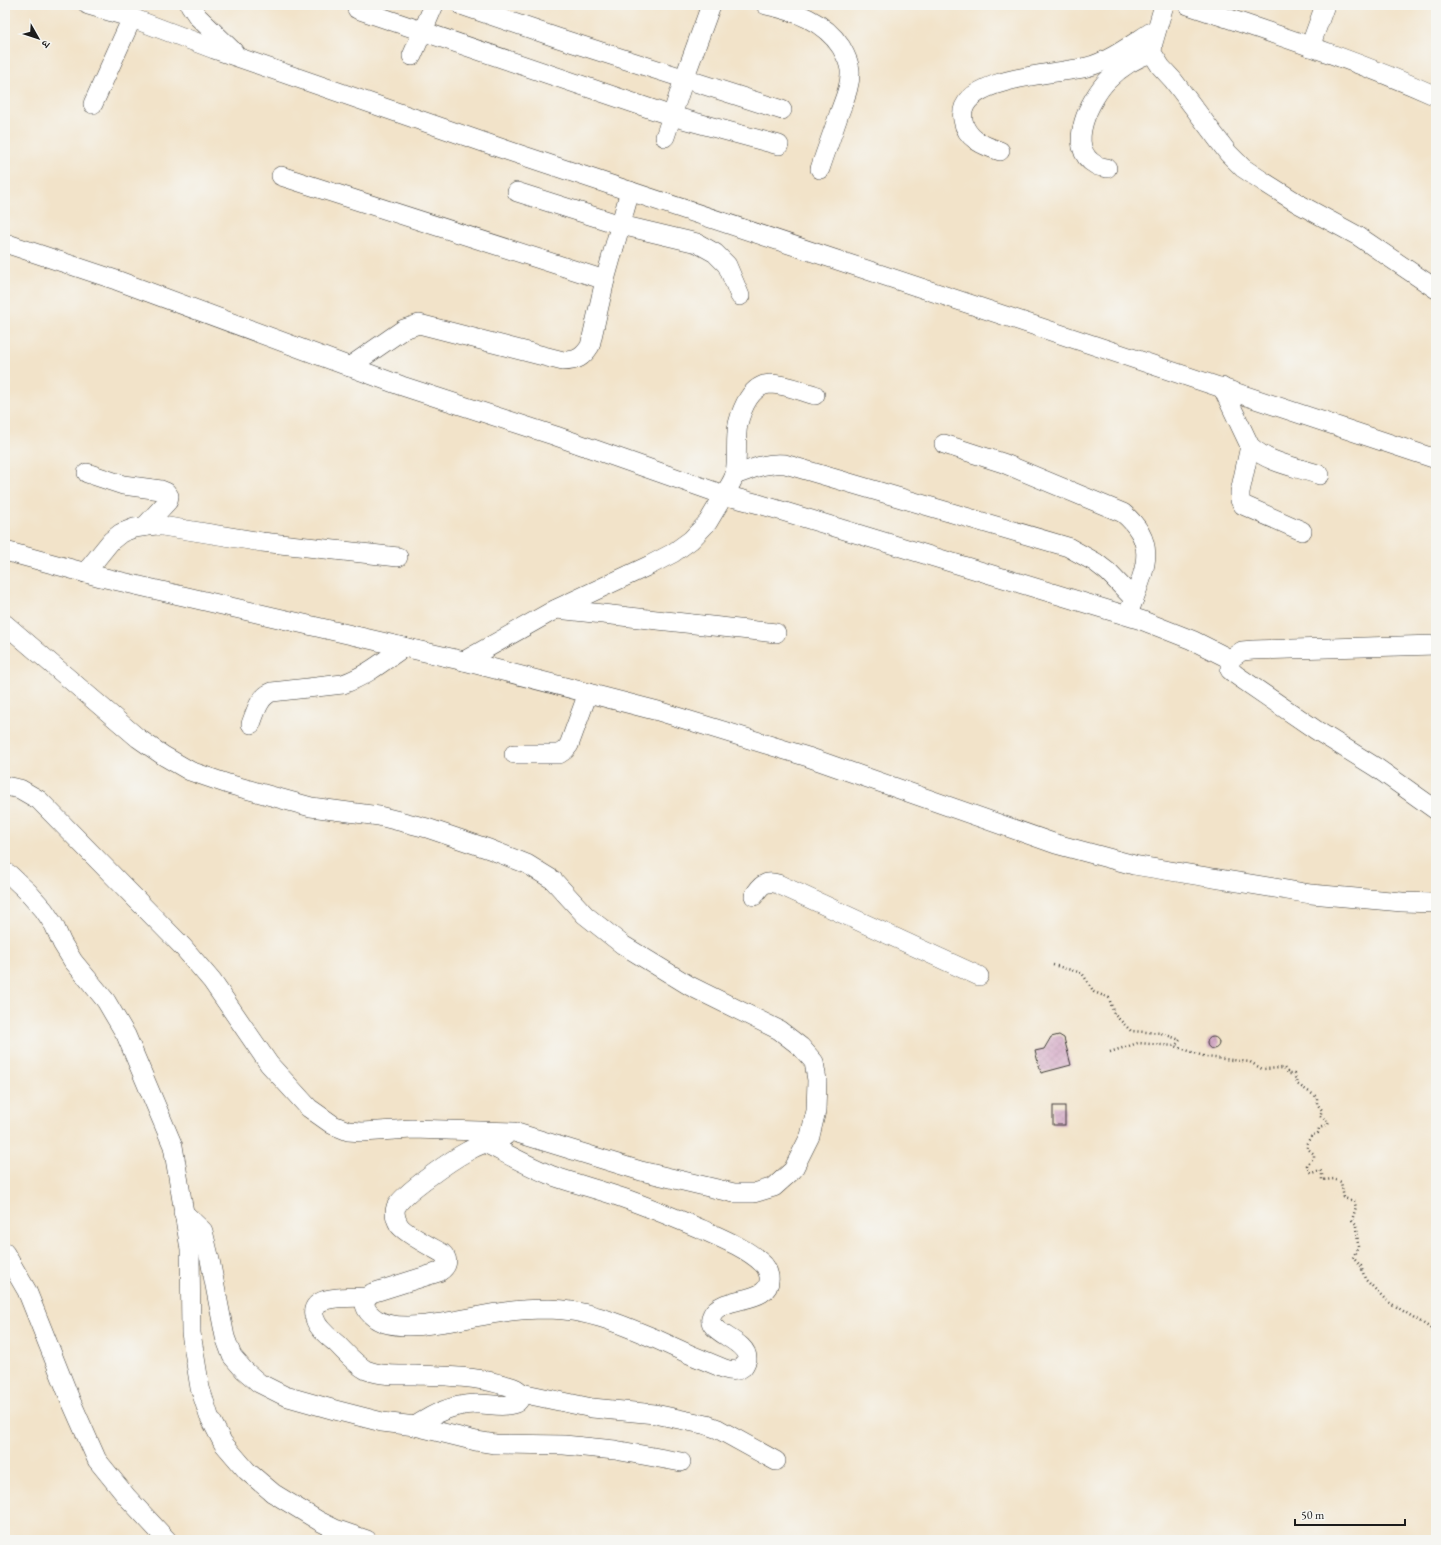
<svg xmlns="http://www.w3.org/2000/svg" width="1441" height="1545" font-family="'EB Garamond','Noto Serif Devanagari',serif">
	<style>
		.building { fill: url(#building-cross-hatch) }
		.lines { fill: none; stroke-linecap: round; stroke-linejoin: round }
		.minor-casing { stroke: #3c3a36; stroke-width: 20 }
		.path { stroke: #3c3a36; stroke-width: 2.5; stroke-dasharray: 1 3; stroke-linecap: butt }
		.minor { stroke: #fff; stroke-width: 19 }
	</style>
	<defs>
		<pattern id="building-cross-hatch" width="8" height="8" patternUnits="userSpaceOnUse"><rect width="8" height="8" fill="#d3a6c4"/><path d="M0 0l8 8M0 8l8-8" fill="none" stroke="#b58ea8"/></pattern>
	</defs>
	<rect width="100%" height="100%" fill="#f6f6f2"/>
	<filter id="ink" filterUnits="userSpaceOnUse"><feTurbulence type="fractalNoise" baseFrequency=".025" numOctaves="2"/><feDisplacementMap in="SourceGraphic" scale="8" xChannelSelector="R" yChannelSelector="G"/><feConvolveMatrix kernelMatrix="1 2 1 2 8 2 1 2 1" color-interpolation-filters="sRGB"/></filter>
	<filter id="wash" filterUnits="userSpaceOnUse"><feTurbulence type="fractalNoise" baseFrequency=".012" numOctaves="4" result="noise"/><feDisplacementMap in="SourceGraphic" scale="16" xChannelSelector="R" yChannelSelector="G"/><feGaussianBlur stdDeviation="0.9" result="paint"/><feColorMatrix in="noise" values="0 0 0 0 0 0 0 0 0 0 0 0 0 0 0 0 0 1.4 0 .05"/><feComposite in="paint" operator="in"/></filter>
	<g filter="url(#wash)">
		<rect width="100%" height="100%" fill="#f2e3c9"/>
		<g id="blocks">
			<g class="building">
				<path d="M1059 1035 1064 1038 1071 1065 1041 1073 1035 1051 1044 1049 1051 1037Z"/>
				<circle cx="1213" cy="1043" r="6"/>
				<rect x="1053" y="1106" width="12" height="19"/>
			</g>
		</g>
	</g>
	<g filter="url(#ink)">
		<use href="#blocks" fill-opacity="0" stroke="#3c3a36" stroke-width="1"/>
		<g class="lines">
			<g class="minor-casing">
				<g id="minor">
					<path d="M88 5 132 18 214 49 509 151 1436 459"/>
					<path d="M190 5 198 17 234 52"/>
					<path d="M461 5 558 38 782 110"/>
					<path d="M766 5C795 11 824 21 841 47 845 54 849 61 850 70 851 85 844 100 839 114 833 132 826 151 820 169"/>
					<path d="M1164 5 1153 43 1152 53 1161 67 1173 80 1228 153 1243 168 1264 182 1299 204 1358 236 1436 289"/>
					<path d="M1188 5C1271 33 1356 60 1436 96"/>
					<path d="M357 9 672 116 779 145"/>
					<path d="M1310 47 1325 5"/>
					<path d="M412 56 434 5"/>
					<path d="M93 104 132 18"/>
					<path d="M665 137 684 79 711 5"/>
					<path d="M1000 151C984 146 966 139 963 120 955 76 1061 74 1087 67 1111 61 1136 41 1156 29"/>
					<path d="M1107 168C1103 167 1099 167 1096 165 1064 148 1091 97 1108 80 1121 67 1135 58 1152 53"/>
					<path d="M281 176 605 280"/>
					<path d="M517 192 621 225 697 243 715 253 727 265 740 296"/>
					<path d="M5 243 116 280 402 386 556 436 724 495C728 488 734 480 735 473 738 457 735 440 738 424 742 408 751 385 770 384 785 384 801 391 815 395"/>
					<path d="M349 367 404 329 419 324 563 361C577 361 583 357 590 346L605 280 630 191"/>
					<path d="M1222 387 1250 446C1268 463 1297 467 1320 475"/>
					<path d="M944 444 1003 463 1123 513C1160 544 1144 571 1130 609"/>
					<path d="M1250 446 1240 492V500L1243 505 1302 531"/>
					<path d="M87 473 123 485 161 490 166 492 169 496 168 501 145 526"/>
					<path d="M735 475C752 469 767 462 785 464L1068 547 1095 562 1108 572 1134 599"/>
					<path d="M5 551 101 577 464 661 658 711 808 757 1056 844 1134 865 1311 894 1402 902 1436 903"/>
					<path d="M85 573 111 541 121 533 134 528 156 525 262 542 398 557"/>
					<path d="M557 609 776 633"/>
					<path d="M5 624 138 738 164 756 190 771 228 784 311 807 379 816 427 828 489 849 527 864 553 880 585 915 623 945 690 986 779 1030 801 1047 814 1062 817 1080 816 1111 810 1136 793 1170 774 1187 754 1193H734L641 1171 514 1132 412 1129 362 1132 348 1131 333 1125 309 1108 269 1064 212 981 183 947 39 800 20 789 5 786"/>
					<path d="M1230 659V670L1236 675 1316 730 1377 768 1436 810"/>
					<path d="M1230 659 1242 651 1253 650 1436 645"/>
					<path d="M464 661 556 609 650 565 673 553 691 540 708 522 724 495 759 504 1141 620 1192 640 1230 659"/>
					<path d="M251 724C256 711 259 697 272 692L343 684C366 676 384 661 404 647"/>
					<path d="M514 754H559L565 750 569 745 588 693"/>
					<path d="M5 872 10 875 29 893 44 910 54 925 62 943 73 961 106 1001 126 1035 173 1146 190 1249 191 1333 200 1388 209 1416 223 1443 247 1471 273 1493 319 1521 335 1529 367 1540"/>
					<path d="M754 896C760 886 765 880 778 884L979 976"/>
					<path d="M485 1143C507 1154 530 1167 553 1176 576 1184 600 1190 623 1198 649 1207 675 1218 701 1229 721 1238 746 1248 762 1263 766 1266 768 1272 769 1276 773 1306 721 1294 712 1315 703 1333 748 1339 747 1359 746 1362 745 1365 743 1367 738 1371 731 1371 725 1369 702 1360 679 1350 656 1339 620 1324 590 1310 549 1309 532 1309 515 1310 498 1313 468 1317 401 1336 376 1319 365 1311 360 1302 372 1293L439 1272C447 1267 450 1260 442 1253 433 1248 404 1233 399 1225 396 1220 394 1213 396 1207 403 1193 453 1159 468 1151 480 1144 493 1140 505 1136"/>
					<path d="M183 1212 203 1231 210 1260 225 1337 232 1356 244 1370 259 1383 285 1396 335 1410 382 1422 415 1426 476 1441 495 1444 564 1445 615 1450 681 1462"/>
					<path d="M5 1253 27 1291 70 1399 97 1460 127 1497 167 1540"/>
					<path d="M366 1297C352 1298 305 1293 315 1319 318 1329 329 1337 337 1344 346 1353 355 1364 366 1370 381 1376 399 1375 415 1375 444 1376 472 1376 500 1384 508 1386 516 1387 521 1393 521 1399 518 1403 513 1404 501 1408 488 1403 475 1404 451 1405 435 1413 415 1426"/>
					<path d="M521 1393 592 1408 655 1414 707 1425 718 1429 776 1461"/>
				</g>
			</g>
			<g class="path">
				<path d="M1053 965 1082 973 1094 992 1109 998 1114 1014 1131 1031 1161 1033 1180 1040 1175 1046"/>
				<path d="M1110 1052 1138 1043 1175 1046 1206 1057 1250 1062 1262 1069 1284 1068 1289 1074H1294L1297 1084 1317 1097V1104L1322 1110 1320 1116 1329 1122 1328 1125 1319 1128 1318 1133 1312 1135 1307 1143V1148L1314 1154V1157L1307 1165 1308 1171 1312 1173 1320 1170 1322 1173V1180L1334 1179 1341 1182 1344 1198 1354 1201 1356 1207 1352 1220 1357 1225 1358 1247 1353 1258 1361 1266 1365 1279 1387 1301 1429 1327 1436 1335"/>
			</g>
			<use href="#minor" class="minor"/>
		</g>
	</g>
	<rect width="1441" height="1545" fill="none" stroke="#f6f6f2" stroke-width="20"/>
	<g transform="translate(38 38) rotate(129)" stroke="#f6f6f2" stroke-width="3" paint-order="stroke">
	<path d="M0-3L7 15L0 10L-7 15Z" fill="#1c1c1c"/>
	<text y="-6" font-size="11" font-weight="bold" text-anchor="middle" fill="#1c1c1c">उ</text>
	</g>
	<path d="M1295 1519v6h110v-6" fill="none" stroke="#1c1c1c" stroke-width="2"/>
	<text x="1301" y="1519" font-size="12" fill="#1c1c1c" stroke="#f6f6f2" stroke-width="3" paint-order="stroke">50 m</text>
</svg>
